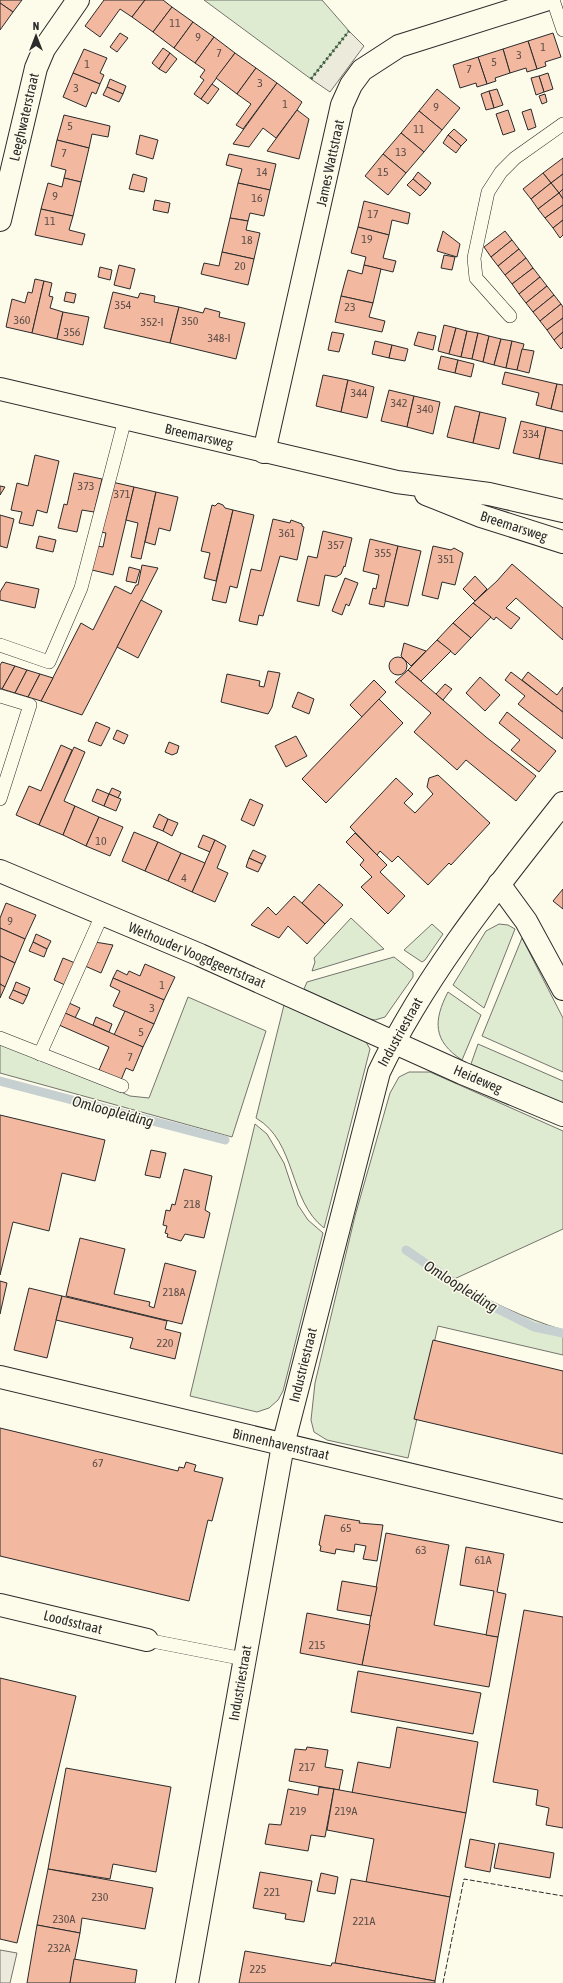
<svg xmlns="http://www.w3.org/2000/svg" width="563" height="1983" font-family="'Asap Condensed',sans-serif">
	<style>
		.green { fill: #deebd1; stroke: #74746e }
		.parking { fill: #eceadb; stroke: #74746e }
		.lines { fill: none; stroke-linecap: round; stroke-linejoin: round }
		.stream { stroke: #c7d0d0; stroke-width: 9 }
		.building { fill: #f2b8a0; stroke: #2b2b2b }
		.lane-casing { stroke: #2b2b2b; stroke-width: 14 }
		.street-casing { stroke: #2b2b2b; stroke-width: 24 }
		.primary-casing { stroke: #2b2b2b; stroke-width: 24 }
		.lane { stroke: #fdfbea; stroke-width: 13 }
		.street { stroke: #fdfbea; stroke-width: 22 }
		.primary { stroke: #fdfbea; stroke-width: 22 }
		.hedge { stroke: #34623c; stroke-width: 3; stroke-dasharray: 2 3; stroke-linecap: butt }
		.fence { stroke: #2b2b2b; stroke-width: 1; stroke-dasharray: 5 2; stroke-linecap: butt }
		.labels { text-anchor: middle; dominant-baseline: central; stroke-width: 3; stroke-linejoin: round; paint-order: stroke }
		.number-label { font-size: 12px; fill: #5d4e48 }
		.street-label { font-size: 14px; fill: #2b2b2b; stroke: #fdfbea }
		.water-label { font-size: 15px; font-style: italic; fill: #2b2b2b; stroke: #fdfbea }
	</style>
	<rect width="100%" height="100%" fill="#fdfbea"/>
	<g class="green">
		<path d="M204 0H322L349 31 311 79Z"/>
		<path d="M351 918 384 949 312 971 315 962 314 958Z"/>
		<path d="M432 924 443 934 425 960 422 962 404 950Z"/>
		<path d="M499 924 508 925 515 929 484 1008 453 985 486 931Z"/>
		<path d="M522 938 563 1018V1072L482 1036Z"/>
		<path d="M394 957 413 972V977L385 1017 375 1020 370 1019 304 989 307 982Z"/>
		<path d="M448 992 481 1015 462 1060C433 1041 433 1021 448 992Z"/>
		<path d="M188 997 266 1031 232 1137 0 1073V1039L130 1096 149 1098Z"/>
		<path d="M284 1005 366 1042 370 1049 324 1228C288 1200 297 1142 256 1118Z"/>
		<path d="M478 1044 563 1081V1104L471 1064Z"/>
		<path d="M409 1072H430L563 1131V1229L452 1280C488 1301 524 1318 563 1330V1355L438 1326 408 1458 327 1440 314 1432 311 1420 315 1383 355 1216 390 1093 399 1077Z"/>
		<path d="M255 1124 267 1134 284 1163 298 1205 308 1220 323 1233 283 1391 278 1400 269 1408 257 1412 190 1396Z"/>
	</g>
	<g class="parking">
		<path d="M349 31 364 46 330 92 311 79Z"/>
		<path d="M0 1950 17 1953 10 1983H0Z"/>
	</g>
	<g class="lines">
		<g class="stream">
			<path d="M0 1081 225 1140"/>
			<path d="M406 1250 478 1299 534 1327 563 1333"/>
		</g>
	</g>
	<g class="building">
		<path d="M0 0H22L13 12 0 3Z"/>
		<path d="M104 0H145L132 17 120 9 100 37 85 26Z"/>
		<path d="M145 0H163L172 7 153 32 132 17Z"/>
		<path d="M0 3 13 12 0 30Z"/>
		<path d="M172 7 193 22 174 48 153 32Z"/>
		<path d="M193 22 214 37 195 63 174 48Z"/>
		<path d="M120 33 128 38 117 52 110 47Z"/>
		<path d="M553 33 561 57 545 62 546 66 537 69 528 41Z"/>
		<path d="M214 37 235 53 201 99 194 94 204 80 200 77 205 70 195 63Z"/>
		<path d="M528 41 537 69 527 72 526 68 510 73 503 49Z"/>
		<path d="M163 48 170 53 159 69 152 63Z"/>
		<path d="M84 49 107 58 100 73 104 75 100 84 73 73Z"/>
		<path d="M503 49 510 73 495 78 496 81 487 84 478 57Z"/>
		<path d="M170 53 177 59 166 73 159 69Z"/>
		<path d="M235 53 256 68 237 94 216 78Z"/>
		<path d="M478 57 487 84 477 87 476 83 460 88 453 65Z"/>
		<path d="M256 68 277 83 243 129 236 125 251 104 237 94Z"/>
		<path d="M73 73 100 84 96 94 92 92 86 107 63 97Z"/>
		<path d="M548 73 553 89 544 92 539 76Z"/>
		<path d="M539 76 544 92 536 95 531 78Z"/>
		<path d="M110 79 126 86 123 94 107 87Z"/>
		<path d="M277 83 302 102 297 110 276 138 263 128 249 147 233 144Z"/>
		<path d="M212 84 219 89 208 104 201 99Z"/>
		<path d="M107 87 123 94 119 102 103 95Z"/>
		<path d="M437 89 460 108 442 130 419 111Z"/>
		<path d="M497 89 503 105 494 108 489 91Z"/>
		<path d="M489 91 494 108 486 110 481 94Z"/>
		<path d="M545 94 547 102 542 104 539 96Z"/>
		<path d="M531 109 536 127 528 130 522 112Z"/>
		<path d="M297 110 309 119 299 159 267 151Z"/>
		<path d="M508 110 515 131 503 135 496 114Z"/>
		<path d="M419 111 442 130 424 152 401 133Z"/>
		<path d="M64 115 110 126 108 137 92 134 89 148 57 140Z"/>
		<path d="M454 129 467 140 461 146 448 135Z"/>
		<path d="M401 133 424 152 406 173 383 154Z"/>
		<path d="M140 135 158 140 153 159 136 154Z"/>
		<path d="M448 135 461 146 456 153 443 143Z"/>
		<path d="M57 140 89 148 81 182 64 178 66 170 51 166Z"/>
		<path d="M229 154 276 164 270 190 238 183 242 169 226 165Z"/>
		<path d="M383 154 406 173 388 195 365 176Z"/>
		<path d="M563 158V174L551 183 543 173Z"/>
		<path d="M418 172 431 183 426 190 413 179Z"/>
		<path d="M543 173 551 183 531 199 523 189Z"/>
		<path d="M133 174 147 178 144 192 129 189Z"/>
		<path d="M563 174V189L559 193 551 183Z"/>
		<path d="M64 178 81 182 73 216 41 209 48 183 62 187Z"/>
		<path d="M413 179 426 190 420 196 407 185Z"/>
		<path d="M238 183 270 190 264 216 250 213 248 221 230 218Z"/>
		<path d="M551 183 559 193 538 209 531 199Z"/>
		<path d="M563 189V199L559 193Z"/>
		<path d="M559 193 563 199V205L545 218 538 209Z"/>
		<path d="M155 200 170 203 168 213 153 210Z"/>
		<path d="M364 201 410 213 408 224 392 220 389 235 358 227Z"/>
		<path d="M563 205V220L553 228 545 218Z"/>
		<path d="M41 209 73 216 69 230 85 234 82 245 35 235Z"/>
		<path d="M230 218 248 221 246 230 260 233 254 259 222 252Z"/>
		<path d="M563 220V235L560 238 553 228Z"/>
		<path d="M358 227 389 235 383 258 396 261 393 272 364 265 366 257 351 253Z"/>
		<path d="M443 231 460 244 457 257 437 251Z"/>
		<path d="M505 231 512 240 491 257 484 247Z"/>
		<path d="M512 240 519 249 498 266 491 257Z"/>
		<path d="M519 249 526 258 505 275 498 266Z"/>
		<path d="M222 252 254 259 248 285 201 274 204 263 219 266Z"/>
		<path d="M444 255 455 257 452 270 441 268Z"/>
		<path d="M526 258 533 268 512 284 505 275Z"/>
		<path d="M119 265 135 269 130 289 114 285Z"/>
		<path d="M364 265 381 269 373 303 341 296 348 270 362 274Z"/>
		<path d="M100 267 112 270 110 280 98 277Z"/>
		<path d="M533 268 540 277 519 294 512 284Z"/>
		<path d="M540 277 547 286 526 303 519 294Z"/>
		<path d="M35 279 44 281 32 333 6 327 12 299 25 303 28 292 32 293Z"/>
		<path d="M44 281 52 283 49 296 53 297 50 308 63 312 57 339 32 333Z"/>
		<path d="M547 286 554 295 533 312 526 303Z"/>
		<path d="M66 292 76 294 74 303 64 301Z"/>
		<path d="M113 292 138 298 140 293 155 296 154 302 179 307 170 343 104 328Z"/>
		<path d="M554 295 561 304 540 321 533 312Z"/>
		<path d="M341 296 373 303 369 317 385 321 382 332 335 322Z"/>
		<path d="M561 304 563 307V318L547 330 540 321Z"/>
		<path d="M179 307 203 313 205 308 220 312 219 317 245 323 236 359 170 343Z"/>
		<path d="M63 312 89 317 83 345 57 339Z"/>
		<path d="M563 318V332L554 340 547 330Z"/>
		<path d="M444 325 456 328 449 354 438 351Z"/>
		<path d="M456 328 467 331 461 357 449 354Z"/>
		<path d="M467 331 478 333 472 359 461 357Z"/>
		<path d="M332 332 344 334 339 352 328 350Z"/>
		<path d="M418 332 436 336 433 350 414 345Z"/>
		<path d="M563 332V347L561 349 554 340Z"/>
		<path d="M478 333 489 336 483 362 472 359Z"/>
		<path d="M489 336 501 339 494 365 483 362Z"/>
		<path d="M501 339 512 341 506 368 494 365Z"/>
		<path d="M375 341 392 345 389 358 372 354Z"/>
		<path d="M512 341 524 344 517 370 506 368Z"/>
		<path d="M392 345 408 349 405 361 389 358Z"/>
		<path d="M522 349 534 351 529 373 517 370Z"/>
		<path d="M441 356 458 360 455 373 438 369Z"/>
		<path d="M458 360 474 364 471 377 455 373Z"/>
		<path d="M505 372 557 384 551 409 536 405 539 393 502 384Z"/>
		<path d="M323 375 348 380 341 412 316 406Z"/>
		<path d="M348 380 374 387 367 418 341 412Z"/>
		<path d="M557 384 563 385V412L551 409Z"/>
		<path d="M389 390 414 396 407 427 381 421Z"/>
		<path d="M414 396 440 402 433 434 407 427Z"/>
		<path d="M455 406 480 412 473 443 447 437Z"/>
		<path d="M480 412 506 418 499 449 473 443Z"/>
		<path d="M521 421 546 427 539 459 513 453Z"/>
		<path d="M546 427 563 431V464L539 459Z"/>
		<path d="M35 455 59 461 47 513 37 510 33 526 19 523 22 512 11 510 17 483 28 486Z"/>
		<path d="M74 473 102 479 94 512 82 510 77 532 58 528 64 504 67 505Z"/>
		<path d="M112 482 134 487 113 575 92 570 97 546 103 547 106 533 101 532Z"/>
		<path d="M0 486 5 487 0 495Z"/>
		<path d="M134 487 156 492 141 559 131 557 138 523 126 520Z"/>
		<path d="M156 492 178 497 170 531 159 528 155 545 145 542Z"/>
		<path d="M218 503 223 505 225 508 233 510 216 581 204 578 210 553 201 551 212 505 215 506Z"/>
		<path d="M233 510 254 515 237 588 230 586 226 603 212 600Z"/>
		<path d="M0 515 14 519 7 548 0 546Z"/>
		<path d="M273 519 290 523 291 520 302 524V526L304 527 297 560 280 556 263 616 259 615 257 625 239 621 251 569 261 571Z"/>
		<path d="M323 531 352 538 345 567 344 566 341 574 336 577 325 575 319 606 297 601 308 556 317 558Z"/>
		<path d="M39 536 56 540 53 552 36 548Z"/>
		<path d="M370 539 398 546 384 607 369 604 373 588 376 589 379 575 363 571Z"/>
		<path d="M398 546 421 551 408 606 385 601Z"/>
		<path d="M433 546 451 550 454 548 463 553 455 585 442 582 438 599 422 595Z"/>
		<path d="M512 564 563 608V640L516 598 506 608 520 618 511 629 496 617 494 620 473 603 497 581Z"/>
		<path d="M142 565 158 568 82 715 41 701 81 623 93 630 115 586 131 594 136 585H138Z"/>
		<path d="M129 567 140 570 136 583 126 581Z"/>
		<path d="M475 576 487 589 475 601 463 589Z"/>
		<path d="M345 578 358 583 349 606 346 604 342 615 332 611Z"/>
		<path d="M6 582 39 589 35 608 0 600V592Z"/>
		<path d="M141 600 162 611 138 658 117 647Z"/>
		<path d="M473 603 491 617 471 638 453 623Z"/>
		<path d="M453 623 471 638 455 655 437 640Z"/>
		<path d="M437 640 451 651 421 681 408 670Z"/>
		<path d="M404 643 426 651 411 666 401 656Z"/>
		<circle cx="398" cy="666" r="9"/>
		<path d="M2 662 15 666 2 689 0 688V665Z"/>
		<path d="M15 666 27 670 15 693 2 689Z"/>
		<path d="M27 670 40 674 28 697 15 693Z"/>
		<path d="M408 670 486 737 536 776 516 801 466 760 457 770 414 732 431 713 395 682Z"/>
		<path d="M268 671 280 673 272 707 268 714 221 702 227 674 260 681 259 686 264 687Z"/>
		<path d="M511 672 563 712V739L518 704 525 696 505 680Z"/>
		<path d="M528 672 557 695 563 687V712L522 680Z"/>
		<path d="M40 674 53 678 41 701 28 697Z"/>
		<path d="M480 677 500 695 485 711 466 693Z"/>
		<path d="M374 680 386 692 362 717 350 705Z"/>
		<path d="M445 684 452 689 443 700 436 694Z"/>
		<path d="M298 692 314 699 309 714 292 707Z"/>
		<path d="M379 699 403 723 326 803 302 779Z"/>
		<path d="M507 712 556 751 539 772 511 750 520 740 499 723Z"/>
		<path d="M96 722 110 728 101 746 88 741Z"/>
		<path d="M117 730 128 735 124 744 113 739Z"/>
		<path d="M296 736 307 756 286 767 275 746Z"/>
		<path d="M169 742 179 746 177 753 172 755 165 752Z"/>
		<path d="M61 745 72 750 39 825 16 815 29 786 41 791Z"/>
		<path d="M74 747 85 752 64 801 75 806 63 835 39 825Z"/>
		<path d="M438 775 490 823 451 865 449 863 428 885 398 856 392 862 380 851 377 855 350 827 396 778 413 794 404 803 415 813 433 794 427 787 429 778Z"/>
		<path d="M112 788 121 792 118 798 109 794Z"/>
		<path d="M97 789 109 794 104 806 92 801Z"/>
		<path d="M109 794 121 799 116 811 104 806Z"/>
		<path d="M250 799 263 805 254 826 241 820Z"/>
		<path d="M75 806 99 817 86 846 63 835Z"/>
		<path d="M159 814 168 819 163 831 153 827Z"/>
		<path d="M99 817 123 827 110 856 86 846Z"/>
		<path d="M168 819 178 823 172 836 163 831Z"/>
		<path d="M134 832 158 842 145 871 122 861Z"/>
		<path d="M355 833 387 865 380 872 405 896 388 914 361 887 372 877 360 865 364 860 346 842Z"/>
		<path d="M203 835 215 840 210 852 198 847Z"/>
		<path d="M215 840 226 846 217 868 228 873 215 902 192 892Z"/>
		<path d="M158 842 181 853 168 881 145 871Z"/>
		<path d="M253 850 266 856 262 864 249 858Z"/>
		<path d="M181 853 205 863 192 892 168 881Z"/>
		<path d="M249 858 262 864 258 872 246 867Z"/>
		<path d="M319 884 343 905 325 924 302 903Z"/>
		<path d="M563 889V909L553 901Z"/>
		<path d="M294 896 325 924 307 944 288 926 279 938 251 925 268 907 276 915Z"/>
		<path d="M6 903 36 915 25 939 0 928V918Z"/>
		<path d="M0 928 25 939 15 963 0 956Z"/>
		<path d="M36 934 51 941 47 949 33 942Z"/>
		<path d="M33 942 47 949 44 957 29 951Z"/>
		<path d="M95 942 113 945 101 973 85 966Z"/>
		<path d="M0 956 15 963 5 987 0 984Z"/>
		<path d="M63 958 75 963 65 985 54 980Z"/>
		<path d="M145 964 175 977 164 1000 113 978 117 970 127 975 129 971 140 976Z"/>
		<path d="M113 978 164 1000 154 1024 113 1006 120 991 110 986Z"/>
		<path d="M16 982 30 988 27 996 13 990Z"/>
		<path d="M0 984 5 987 0 998Z"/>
		<path d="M13 990 27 996 23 1004 9 998Z"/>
		<path d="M69 1003 80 1008 75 1018 65 1013Z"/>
		<path d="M125 1011 154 1024 143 1047 114 1035Z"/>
		<path d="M65 1013 143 1047 133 1071 126 1068 121 1080 99 1070 109 1047 59 1025Z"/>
		<path d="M96 1017 112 1024 109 1032 93 1025Z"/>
		<path d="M0 1115 105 1140 95 1181 62 1173 49 1231 13 1222 0 1275Z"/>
		<path d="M151 1150 166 1153 160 1178 145 1175Z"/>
		<path d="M184 1169 212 1176 205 1210 210 1213 204 1238 185 1234 181 1241 167 1237 168 1234 165 1233 167 1226 163 1225 166 1210 170 1211 172 1204 175 1205Z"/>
		<path d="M80 1238 125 1249 114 1294 150 1302 149 1306 154 1308 165 1263 196 1271 182 1324 66 1296Z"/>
		<path d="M0 1281 7 1283 0 1314Z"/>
		<path d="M29 1288 62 1296 47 1358 14 1350Z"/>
		<path d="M62 1296 167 1321 165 1329 181 1333 175 1359 130 1348 133 1338 56 1320Z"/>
		<path d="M433 1340 563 1371V1454L414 1419Z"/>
		<path d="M0 1428 178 1471 179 1467 184 1468 186 1462 196 1465 194 1471 223 1478 212 1521 208 1520 189 1601 0 1556Z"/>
		<path d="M325 1515 360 1521 359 1523 383 1525 377 1561 363 1559 366 1546 355 1544 354 1552 336 1549 335 1554 320 1551 321 1546 319 1545Z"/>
		<path d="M386 1533 449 1545 434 1625 498 1637 489 1687 362 1665Z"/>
		<path d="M466 1547 504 1554 497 1592 506 1594 498 1637 486 1635 494 1591 460 1585Z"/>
		<path d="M342 1581 377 1587 371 1616 337 1610Z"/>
		<path d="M524 1610 563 1617V1828L546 1825 549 1808 536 1805 538 1790 493 1782Z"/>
		<path d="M307 1613 370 1625 362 1665 300 1653Z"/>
		<path d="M358 1671 481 1693 473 1734 351 1712Z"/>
		<path d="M0 1678 76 1696 17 1943 0 1939Z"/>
		<path d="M397 1727 478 1742 466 1813 352 1793 358 1762 390 1768Z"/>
		<path d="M307 1747 328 1750 325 1767 343 1770 339 1790 289 1781 295 1749 306 1750Z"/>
		<path d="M66 1768 171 1787 156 1872 113 1864 110 1879 48 1869Z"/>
		<path d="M319 1787 334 1789 325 1837 311 1835 308 1851 265 1844 269 1824 281 1825 288 1789 318 1795Z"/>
		<path d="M334 1789 466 1813 450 1897 366 1882 374 1839 327 1830Z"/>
		<path d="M470 1839 495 1844 490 1872 465 1867Z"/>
		<path d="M499 1843 554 1853 550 1878 494 1868Z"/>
		<path d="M48 1869 153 1888 145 1929 82 1918 80 1933 37 1925Z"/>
		<path d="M260 1872 312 1881 304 1922 285 1919 286 1914 253 1908Z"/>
		<path d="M321 1873 338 1877 335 1894 317 1891Z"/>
		<path d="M351 1879 450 1897 435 1981 335 1963Z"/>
		<path d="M37 1925 80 1933 70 1983H27Z"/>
		<path d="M245 1951 331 1966 332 1963H335L435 1981V1983H239Z"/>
		<path d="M74 1959 137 1970 135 1983H70Z"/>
	</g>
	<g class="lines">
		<g class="lane-casing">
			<g id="lane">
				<path d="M553 0 563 30"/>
				<path d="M510 316 476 278 474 258 488 192 501 172 515 158 563 124"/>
				<path d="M0 645 49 662 81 588 125 419"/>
				<path d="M0 696 30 705 0 799"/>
				<path d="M0 1038 122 1086"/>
				<path d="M40 1054 102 915"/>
				<path d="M147 1640 244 1659"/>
			</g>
		</g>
		<g class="street-casing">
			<g id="street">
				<path d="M0 220 36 68 44 49 78 0"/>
				<path d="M264 452 342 105 351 85 362 70 399 46 545 0"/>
				<path d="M0 871 200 955 462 1073 563 1115"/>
				<path d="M499 884 526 921 563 989"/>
				<path d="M0 1377 563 1511"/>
				<path d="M0 1605 147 1640"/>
				<path d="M187 1983 283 1445 379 1072C426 974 496 888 563 803"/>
			</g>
		</g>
		<g class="primary-casing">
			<g id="primary">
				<path d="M0 389 397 482 489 494 563 511"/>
				<path d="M426 494 481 516 563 542"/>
			</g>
		</g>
		<use href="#lane" class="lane"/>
		<use href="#street" class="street"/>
		<use href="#primary" class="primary"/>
		<path class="hedge" d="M311 79 349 31"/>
		<path class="fence" d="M443 1983 464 1879 563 1896"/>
	</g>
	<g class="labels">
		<g class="number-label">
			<text x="175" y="23">11</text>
			<text x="198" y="37">9</text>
			<text x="543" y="47">1</text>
			<text x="219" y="53">7</text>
			<text x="519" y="55">3</text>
			<text x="494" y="62">5</text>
			<text x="87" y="64">1</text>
			<text x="469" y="69">7</text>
			<text x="260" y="83">3</text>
			<text x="76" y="88">3</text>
			<text x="285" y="104">1</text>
			<text x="436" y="107">9</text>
			<text x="70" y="126">5</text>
			<text x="419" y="129">11</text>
			<text x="401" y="152">13</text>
			<text x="64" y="153">7</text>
			<text x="262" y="172">14</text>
			<text x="383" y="172">15</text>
			<text x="55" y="196">9</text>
			<text x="257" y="198">16</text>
			<text x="373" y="214">17</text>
			<text x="50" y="221">11</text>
			<text x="367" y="239">19</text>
			<text x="247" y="240">18</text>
			<text x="240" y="266">20</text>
			<text x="123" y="305">354</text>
			<text x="350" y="307">23</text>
			<text x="22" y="320">360</text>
			<text x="190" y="321">350</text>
			<text x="152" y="322">352-I</text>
			<text x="72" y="332">356</text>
			<text x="219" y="338">348-I</text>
			<text x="359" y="393">344</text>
			<text x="399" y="403">342</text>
			<text x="425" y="409">340</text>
			<text x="531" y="434">334</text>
			<text x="86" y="486">373</text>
			<text x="122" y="494">371</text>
			<text x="287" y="533">361</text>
			<text x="336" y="545">357</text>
			<text x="383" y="553">355</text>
			<text x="446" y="559">351</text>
			<text x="101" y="841">10</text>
			<text x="184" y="878">4</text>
			<text x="10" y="921">9</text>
			<text x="162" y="985">1</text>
			<text x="152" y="1008">3</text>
			<text x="141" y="1032">5</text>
			<text x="130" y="1057">7</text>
			<text x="192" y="1204">218</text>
			<text x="174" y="1292">218A</text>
			<text x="165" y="1343">220</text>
			<text x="98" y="1463">67</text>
			<text x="346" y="1528">65</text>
			<text x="421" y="1550">63</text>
			<text x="483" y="1560">61A</text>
			<text x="317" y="1645">215</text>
			<text x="307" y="1767">217</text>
			<text x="298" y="1811">219</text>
			<text x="346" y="1811">219A</text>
			<text x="272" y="1892">221</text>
			<text x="100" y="1897">230</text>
			<text x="64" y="1919">230A</text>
			<text x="364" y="1921">221A</text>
			<text x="59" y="1948">232A</text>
			<text x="258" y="1969">225</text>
		</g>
		<g class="street-label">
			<text transform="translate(24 117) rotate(-77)">Leeghwaterstraat</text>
			<text transform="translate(330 163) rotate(-78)">James Wattstraat</text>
			<text transform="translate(199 436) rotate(13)">Breemarsweg</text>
			<text transform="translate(514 526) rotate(18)">Breemarsweg</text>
			<text transform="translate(197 955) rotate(23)">Wethouder Voogdgeertstraat</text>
			<text transform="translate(400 1032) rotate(-61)">Industriestraat</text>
			<text transform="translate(478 1079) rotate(23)">Heideweg</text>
			<text transform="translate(303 1365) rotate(-76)">Industriestraat</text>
			<text transform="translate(281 1444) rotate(13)">Binnenhavenstraat</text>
			<text transform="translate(73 1622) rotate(14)">Loodsstraat</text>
			<text transform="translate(240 1683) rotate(-80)">Industriestraat</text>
		</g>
		<g class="water-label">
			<text transform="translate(113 1111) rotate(15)">Omloopleiding</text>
			<text transform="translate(461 1286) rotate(32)">Omloopleiding</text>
		</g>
	</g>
	<g transform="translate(36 36)" stroke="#fdfbea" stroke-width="3" paint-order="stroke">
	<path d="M0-3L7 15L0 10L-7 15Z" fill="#2b2b2b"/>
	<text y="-6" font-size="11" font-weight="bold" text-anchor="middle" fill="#2b2b2b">N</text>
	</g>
</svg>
